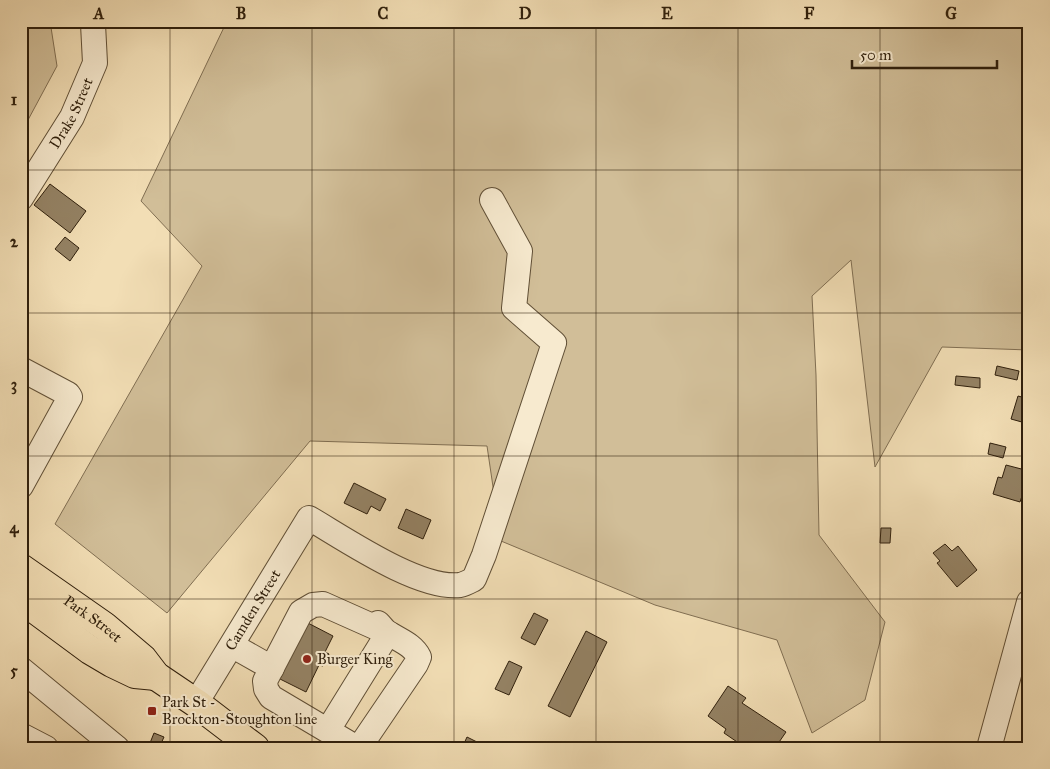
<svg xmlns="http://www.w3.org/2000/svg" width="1050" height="769" font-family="'IM FELL Great Primer',serif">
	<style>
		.green { fill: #d1be98; stroke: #806e52 }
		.building { fill: #948264; stroke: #2f1f0c }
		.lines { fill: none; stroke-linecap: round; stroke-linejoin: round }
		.minor-casing { stroke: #604f36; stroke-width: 26 }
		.major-casing { stroke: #2f1f0c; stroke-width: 30 }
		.minor { stroke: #f7eacf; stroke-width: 24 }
		.major { stroke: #f2deb5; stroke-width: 28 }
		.grid { fill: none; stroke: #2f1f0c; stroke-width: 1; stroke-opacity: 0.55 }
		.poi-dot { fill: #8f2418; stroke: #f7eacf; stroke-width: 2 }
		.labels { text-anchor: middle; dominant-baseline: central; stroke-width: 4; stroke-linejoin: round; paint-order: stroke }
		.street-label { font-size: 15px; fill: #2f1f0c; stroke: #f7eacf }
		.poi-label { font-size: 15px; fill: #2f1f0c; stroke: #f7eacf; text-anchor: start }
		.neatline { fill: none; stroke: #2f1f0c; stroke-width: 2 }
		.grid-label { font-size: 16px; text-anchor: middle; font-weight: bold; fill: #2f1f0c }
	</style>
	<rect width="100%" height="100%" fill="#f2deb5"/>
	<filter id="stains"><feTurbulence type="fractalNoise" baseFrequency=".004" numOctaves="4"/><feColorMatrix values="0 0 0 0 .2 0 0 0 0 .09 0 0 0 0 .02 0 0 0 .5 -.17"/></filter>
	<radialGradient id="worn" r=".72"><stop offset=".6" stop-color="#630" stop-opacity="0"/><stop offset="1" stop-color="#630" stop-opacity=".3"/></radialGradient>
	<g class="green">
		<path d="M21 21H50L57 66 21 133Z"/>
		<path d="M227 21H1029V350L942 347 875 467 851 260 812 296 816 375 819 535 885 622 865 700 812 733 777 640 655 605 501 541 487 446 310 441 167 613 55 524 202 266 141 201Z"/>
	</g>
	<g class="building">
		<path d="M50 184 86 211 70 233 34 205Z"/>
		<path d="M65 237 79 248 70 261 55 249Z"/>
		<path d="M997 366 1019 371 1017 380 995 375Z"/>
		<path d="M956 376 980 378V388L955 385Z"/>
		<path d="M1018 396 1029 399V424L1011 419Z"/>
		<path d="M990 443 1006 447 1003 458 988 454Z"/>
		<path d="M1006 465 1029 471 1026 481 1029 482V491L1028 494 1023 493 1020 502 993 494 998 477 1002 478Z"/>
		<path d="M354 483 386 499 380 511 371 506 367 514 344 503Z"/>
		<path d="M406 509 431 520 423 539 398 528Z"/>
		<path d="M881 528H891L890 543H880Z"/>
		<path d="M945 544 952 551 958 546 977 570 957 587 937 563 940 561 933 553Z"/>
		<path d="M534 613 548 620 535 645 521 638Z"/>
		<path d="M306 622 333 636 325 652 329 654 323 666 319 665 306 692 278 678Z"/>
		<path d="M586 631 607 642 570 717 548 706Z"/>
		<path d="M509 661 522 667 509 695 495 689Z"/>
		<path d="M728 686 746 698 742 703 786 732 775 748H746L724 733 726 729 708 716Z"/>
		<path d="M154 733 164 737 159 748H148Z"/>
		<path d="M467 737 479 743 477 748H462Z"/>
	</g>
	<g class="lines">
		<g class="minor-casing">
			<g id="minor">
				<path id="s1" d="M21 198 72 117 95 63 93 24 92 21"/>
				<path d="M21 369 68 394 70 397 21 486"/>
				<path d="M233 646 272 668"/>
				<path d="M21 669 117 748"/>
				<path id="s2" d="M196 703 309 518C345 539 419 590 460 585 465 584 470 581 474 579L484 555 554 343 514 308 520 251 492 200"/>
				<path d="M328 730 388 633 323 604 313 605 301 612 265 681 266 689 271 697 357 748"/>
				<path d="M21 735 46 748"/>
				<path d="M359 748 416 664 419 657C413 645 401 641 390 634 385 632 382 627 378 623"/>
				<path d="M989 748 1029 602"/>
			</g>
		</g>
		<g class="major-casing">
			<g id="major">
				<path id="s3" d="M21 568 104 626 143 659 156 676 196 703 255 748"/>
				<path d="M21 599 90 650 112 663 135 674 156 676"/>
			</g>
		</g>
		<use href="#minor" class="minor"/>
		<use href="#major" class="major"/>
	</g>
	<path class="grid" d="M170 21V748M312 21V748M454 21V748M596 21V748M738 21V748M880 21V748M21 170H1029M21 313H1029M21 456H1029M21 599H1029"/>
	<g class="poi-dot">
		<circle cx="307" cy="659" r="5"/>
		<rect x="147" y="706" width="10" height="10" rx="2.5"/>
	</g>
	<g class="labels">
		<g class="street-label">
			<text stroke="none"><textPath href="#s1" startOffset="99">Drake Street</textPath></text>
			<text stroke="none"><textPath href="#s2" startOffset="109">Camden Street</textPath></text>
			<text stroke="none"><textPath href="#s3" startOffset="88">Park Street</textPath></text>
		</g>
		<g class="poi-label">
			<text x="317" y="659">Burger King</text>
			<text x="162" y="702">Park St -<tspan x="162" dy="17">Brockton-Stoughton line</tspan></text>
		</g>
	</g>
	<rect width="1050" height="769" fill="none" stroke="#f2deb5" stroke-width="55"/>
	<path d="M852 60v8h145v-8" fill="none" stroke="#2f1f0c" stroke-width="2.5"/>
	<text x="860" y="60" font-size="15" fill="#2f1f0c" stroke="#f7eacf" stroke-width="4" paint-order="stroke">50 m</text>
	<rect x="28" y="28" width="994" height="714" class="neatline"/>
	<g class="grid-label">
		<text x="99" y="19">A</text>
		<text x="241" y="19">B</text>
		<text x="383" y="19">C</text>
		<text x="525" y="19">D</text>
		<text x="667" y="19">E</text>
		<text x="809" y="19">F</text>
		<text x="951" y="19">G</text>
		<text x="14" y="105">1</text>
		<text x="14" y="247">2</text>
		<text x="14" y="390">3</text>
		<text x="14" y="533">4</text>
		<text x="14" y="676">5</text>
	</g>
	<rect width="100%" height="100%" filter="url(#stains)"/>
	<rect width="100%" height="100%" fill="url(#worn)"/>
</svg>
